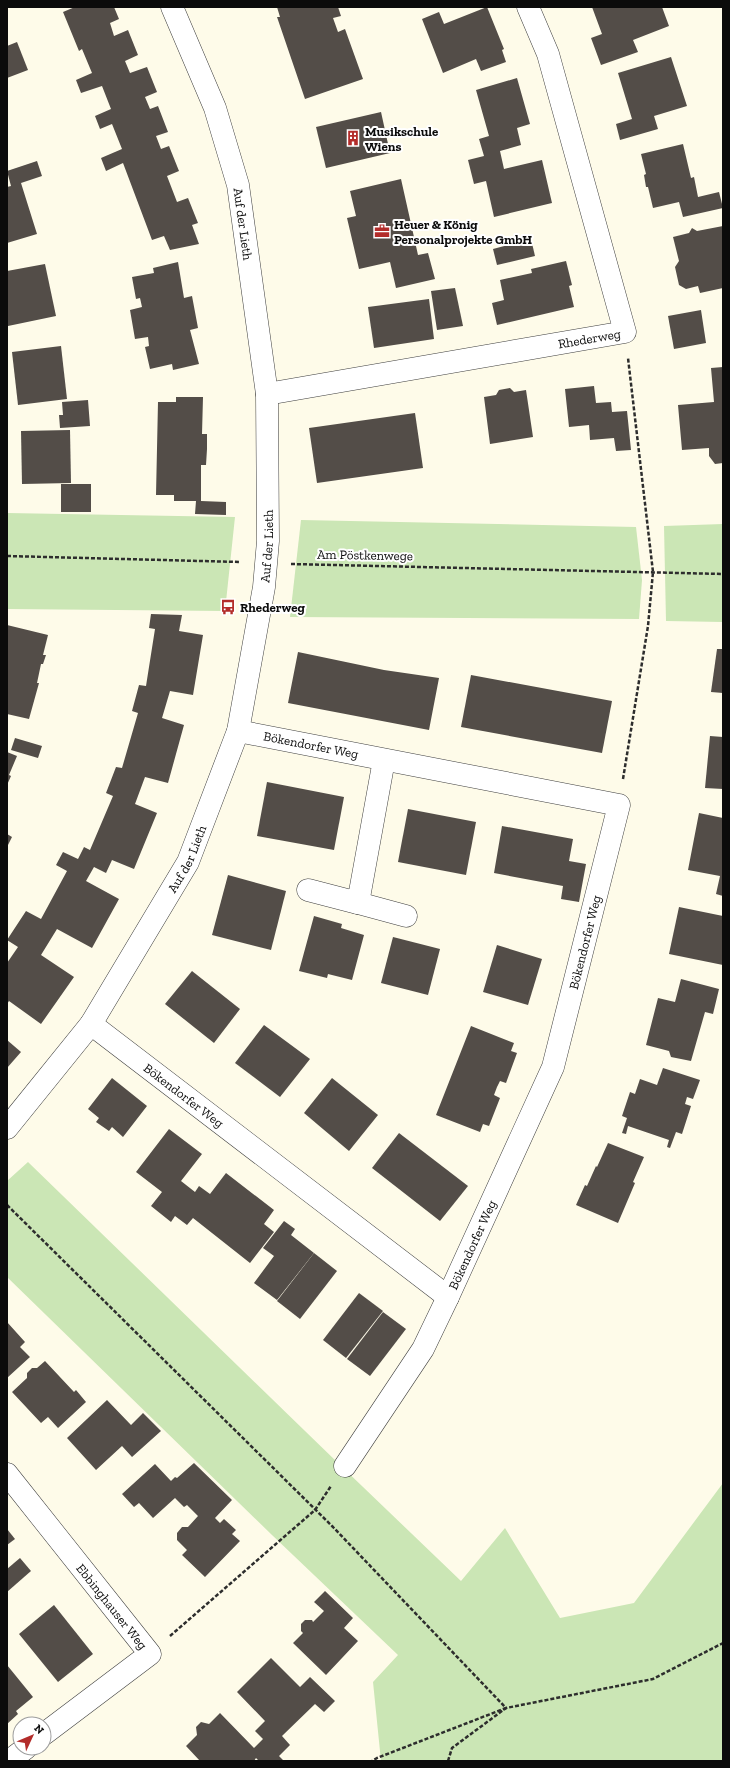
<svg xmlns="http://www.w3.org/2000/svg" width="730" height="1768" font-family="'Zilla Slab',serif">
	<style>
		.green { fill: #cbe6b5 }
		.building { fill: #534d48 }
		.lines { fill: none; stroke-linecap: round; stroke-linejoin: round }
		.minor-casing { stroke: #3e3e3e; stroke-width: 23 }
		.path { stroke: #2d2d2d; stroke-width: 2.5; stroke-dasharray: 4 2; stroke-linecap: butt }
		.minor { stroke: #fff; stroke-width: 22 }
		.labels { text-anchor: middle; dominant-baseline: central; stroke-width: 4; stroke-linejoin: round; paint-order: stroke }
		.poi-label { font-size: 13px; font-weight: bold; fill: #0b0b0b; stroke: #fff; text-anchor: start }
		.street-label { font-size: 13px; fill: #0b0b0b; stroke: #fff }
	</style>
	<rect width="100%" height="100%" fill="#fefbe9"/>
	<g class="green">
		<path d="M7 513 235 517 225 611 7 609Z"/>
		<path d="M301 520 636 527 642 580 639 619 290 617Z"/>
		<path d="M723 524V622L666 621 664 526Z"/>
		<path d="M28 1162 338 1463 461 1581 505 1528 560 1618 634 1603 723 1483V1761H381L373 1682 398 1655 272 1535 7 1277V1181Z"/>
	</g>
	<g class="building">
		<path d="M75 7H114L119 19 110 23 114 36 128 30 138 55 125 61 130 73 147 67 157 92 145 97 150 109 158 106 168 132 156 136 161 149 169 146 179 171 167 176 177 202 188 198 198 223 192 225 199 244 170 250 164 236 152 240 123 163 106 171 101 158 122 149 112 124 100 129 95 116 111 109 102 86 81 93 76 80 92 73 82 49 79 51 63 12Z"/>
		<path d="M277 7H338L341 16 333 18 338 32 345 29 363 79 305 99 277 17H280Z"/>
		<path d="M487 7 504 49 502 50 506 62 481 71 476 59 443 73 422 19 439 12 444 24Z"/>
		<path d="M592 7H662L669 26 633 40 638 52 601 65 591 38 602 34Z"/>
		<path d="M17 42 28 70 7 78V46Z"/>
		<path d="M671 57 687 106 654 116 658 129 620 140 616 124 632 119 618 73Z"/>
		<path d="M517 78 530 124 517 128 521 145 500 151 504 169 542 160 552 203 494 217 486 181 474 184 468 160 484 156 479 139 489 136 476 90Z"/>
		<path d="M381 112 390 153 326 168 316 127Z"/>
		<path d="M683 144 691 178 694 177 698 197 719 192 723 208 683 217 679 202 653 208 648 187H646L644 175 646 174 641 154Z"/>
		<path d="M37 161 42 176 21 183 37 234 7 243V187L11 186 7 171Z"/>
		<path d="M401 179 418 255 428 253 435 279 396 288 390 262 359 269 347 218 356 216 350 191Z"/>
		<path d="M723 226V288L700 293 698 286 686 289 679 285 675 267 679 261 673 237 689 233 692 228 697 231Z"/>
		<path d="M531 239 535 256 497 265 493 249Z"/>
		<path d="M566 261 572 285 569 286 574 307 497 325 492 303 504 300 500 280 532 273 531 269Z"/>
		<path d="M178 262 184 298 192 296 198 328 190 330 199 364 173 370 172 364 150 369 145 347 149 346 148 337 135 339 130 310 142 307 140 298 136 299 132 277 154 273 153 268Z"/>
		<path d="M45 264 56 316 8 326 7 271Z"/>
		<path d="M455 288 463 326 437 330 431 291Z"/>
		<path d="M429 299 434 339 374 348 368 307Z"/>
		<path d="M701 310 706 343 674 349 668 316Z"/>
		<path d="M61 346 67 399 18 405 12 352Z"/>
		<path d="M723 367V463L715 464 709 456V448L682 450 678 405 714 402 711 368Z"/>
		<path d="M594 386 596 403 611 402 612 412 627 411 631 450 616 451 614 438 590 440 589 425 569 427 565 389Z"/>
		<path d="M510 388 514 392 526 390 533 437 490 444 484 397 496 395 499 390Z"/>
		<path d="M176 397H203L202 434H207V449L206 465H201V501L226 502V515L195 514 196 501H174V495H156L158 402H176Z"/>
		<path d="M88 400 90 426 60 428 59 415H63L62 402Z"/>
		<path d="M415 413 423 468 317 483 309 428Z"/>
		<path d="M70 430 71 483 22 484 21 431Z"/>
		<rect x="61" y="484" width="30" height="28"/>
		<path d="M151 614 182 615 179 631 203 635 193 695 170 691 162 718 184 725 168 783 145 777 135 804 157 813 134 869 112 860 106 873 94 867 86 881 119 899 92 948 57 929 41 955 74 977 41 1024 9 1001 7 1004V963L18 947 7 940 26 911 41 919 67 871 56 865 63 852 78 859 84 847 90 850 113 796 106 793 116 767 122 768 138 713 132 711 139 685 146 686 155 629 149 628Z"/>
		<path d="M7 625 48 635 43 655H46L43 664H41L37 683H39L29 719 7 714Z"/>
		<path d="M717 649H723V693L711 692Z"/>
		<path d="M298 652 384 670 439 678 429 730 288 703Z"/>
		<path d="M471 675 612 701 602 753 461 727Z"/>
		<path d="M710 736 723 737V789L705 788Z"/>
		<path d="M15 738 42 746 38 758 11 750Z"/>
		<path d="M7 752 17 756 9 775 11 776 7 785Z"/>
		<path d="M267 782 344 797 334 850 257 836Z"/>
		<path d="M408 809 476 822 466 875 398 862Z"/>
		<path d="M699 813 723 818V896L716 894 720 876 688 870Z"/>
		<path d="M502 826 573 839 569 861 586 864 579 902 561 899 563 886 494 873Z"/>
		<path d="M7 834 12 837 7 847Z"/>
		<path d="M228 875 286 891 271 950 212 935Z"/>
		<path d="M679 907 723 916V965L669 954Z"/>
		<path d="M314 916 342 924 341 928 364 935 352 980 328 974 327 978 299 971Z"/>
		<path d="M393 937 440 949 428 995 381 983Z"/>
		<path d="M497 945 542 959 528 1005 483 992Z"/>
		<path d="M192 971 240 1009 214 1043 165 1004Z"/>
		<path d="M681 979 719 989 713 1014 705 1012 691 1061 671 1057 669 1051 646 1045 658 998 675 1002Z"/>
		<path d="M264 1025 310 1059 280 1097 235 1063Z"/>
		<path d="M471 1026 514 1043 511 1051 517 1053 506 1083 500 1081 497 1087 494 1095 500 1098 489 1126 483 1124 480 1132 436 1115Z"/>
		<path d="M7 1040 21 1052 7 1068Z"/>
		<path d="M663 1068 700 1080 693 1099 687 1097 685 1104 691 1106 682 1134 676 1132 670 1148 667 1147 669 1140 628 1126 626 1134 622 1133 627 1118 622 1116 630 1092 635 1094 640 1079 657 1085Z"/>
		<path d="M112 1078 147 1106 123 1137 112 1127 109 1131 96 1122 99 1118 88 1109Z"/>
		<path d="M332 1078 378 1115 349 1151 304 1113Z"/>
		<path d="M169 1129 202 1154 181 1181 195 1192 199 1186 210 1194 226 1173 274 1210 264 1224 274 1232 250 1263 193 1218 187 1225 175 1216 171 1222 151 1206 162 1192 136 1172Z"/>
		<path d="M399 1133 468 1186 440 1221 372 1168Z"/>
		<path d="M608 1143 644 1157 633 1182 635 1183 618 1223 576 1205 585 1185 587 1186 596 1166 597 1167Z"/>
		<path d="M284 1221 295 1229 291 1235 314 1253 277 1300 254 1283 274 1256 263 1248Z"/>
		<path d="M314 1253 337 1271 300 1319 277 1301Z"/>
		<path d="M359 1293 383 1311 346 1358 323 1340Z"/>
		<path d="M383 1312 406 1329 370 1376 347 1359Z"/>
		<path d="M7 1322 25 1342 20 1347 30 1357 7 1378Z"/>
		<path d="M45 1361 74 1392 76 1390 86 1402 58 1428 48 1417 41 1423 12 1392 27 1378V1373L32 1368H37Z"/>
		<path d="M107 1400 131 1425 143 1413 161 1431 132 1457 122 1446 96 1470 67 1438Z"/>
		<path d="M194 1463 232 1500 215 1518 220 1523 224 1519 236 1530 232 1534 240 1541 205 1577 182 1555 187 1550 177 1540V1533L182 1527H188L198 1516 187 1505 184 1507 175 1498 153 1518 139 1503 134 1507 122 1494 155 1464 171 1481 175 1477 177 1478Z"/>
		<path d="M7 1529 15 1539 7 1545Z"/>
		<path d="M20 1558 31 1571 7 1592V1569Z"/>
		<path d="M325 1591 353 1618 344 1628 358 1641 326 1675 293 1643 303 1633 301 1631V1624L305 1620H312L313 1622 324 1611 314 1602Z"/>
		<path d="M54 1605 93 1654 58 1682 19 1634Z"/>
		<path d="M271 1658 300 1687 310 1677 335 1701 324 1712 315 1704 282 1736 290 1745 279 1756 284 1761H259L256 1758 254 1761H200L186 1746 197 1735 196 1727 201 1722 209 1724 220 1713 254 1748 263 1739 255 1731 265 1721 237 1692Z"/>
		<path d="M7 1665 33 1697 16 1711 18 1714 7 1724Z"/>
	</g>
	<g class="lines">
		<g class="minor-casing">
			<g id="minor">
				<path id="s1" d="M267 394 625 332 548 54 528 7"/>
				<path d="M308 890 358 903 384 760"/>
				<path d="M358 903 406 916"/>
				<path id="s2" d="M91 1024 448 1297 553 1067 619 805 238 731"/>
				<path id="s3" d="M7 1128 91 1024 188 862 238 731 264 587 268 541 267 394 238 185 215 108 172 7"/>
				<path d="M345 1466 423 1349 448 1297"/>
				<path id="s4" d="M7 1474 150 1654 44 1734"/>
				<path d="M9 1761 26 1748"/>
			</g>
		</g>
		<g class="path">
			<path d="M7 556 240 562"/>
			<path d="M291 564 723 574"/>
			<path d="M623 779 648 626 653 572 628 358"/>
			<path d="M7 1205 333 1527 506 1708 377 1758 372 1761"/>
			<path d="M170 1636 315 1510 331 1486"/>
			<path d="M448 1761 452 1748 506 1708 653 1679 723 1643"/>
		</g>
		<use href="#minor" class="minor"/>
	</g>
	<defs>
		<g id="building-bare" transform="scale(1.2)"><path d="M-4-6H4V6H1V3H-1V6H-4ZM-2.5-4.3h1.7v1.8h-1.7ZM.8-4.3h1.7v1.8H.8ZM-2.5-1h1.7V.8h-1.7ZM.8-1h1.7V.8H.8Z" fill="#b32c2a" stroke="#fff" stroke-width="2.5" paint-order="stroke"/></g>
		<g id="office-bare" transform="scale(1.2)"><path d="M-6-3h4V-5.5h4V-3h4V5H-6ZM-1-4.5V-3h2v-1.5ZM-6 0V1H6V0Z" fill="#b32c2a" stroke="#fff" stroke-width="2.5" paint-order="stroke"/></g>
		<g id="bus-bare" transform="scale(1.2)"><path d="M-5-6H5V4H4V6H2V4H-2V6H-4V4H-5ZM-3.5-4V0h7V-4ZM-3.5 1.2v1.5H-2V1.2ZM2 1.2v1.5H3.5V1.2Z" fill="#b32c2a" stroke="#fff" stroke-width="2.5" paint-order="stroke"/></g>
	</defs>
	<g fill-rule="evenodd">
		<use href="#building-bare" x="353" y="138"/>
		<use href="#office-bare" x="382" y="231"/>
		<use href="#bus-bare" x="228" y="607"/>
	</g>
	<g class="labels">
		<g class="poi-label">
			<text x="365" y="131">Musikschule<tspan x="365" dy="15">Wiens</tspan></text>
			<text x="394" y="224">Heuer &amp; König<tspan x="394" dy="15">Personalprojekte GmbH</tspan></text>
			<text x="240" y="607">Rhederweg</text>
		</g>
		<g class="street-label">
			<text transform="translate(243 224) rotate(82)">Auf der Lieth</text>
			<text stroke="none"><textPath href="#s1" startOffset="327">Rhederweg</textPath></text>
			<text stroke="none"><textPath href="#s3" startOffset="650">Auf der Lieth</textPath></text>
			<text transform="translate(365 555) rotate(1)">Am Pöstkenwege</text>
			<text transform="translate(311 745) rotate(11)">Bökendorfer Weg</text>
			<text stroke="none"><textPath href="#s3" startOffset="325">Auf der Lieth</textPath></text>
			<text stroke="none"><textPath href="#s2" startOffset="831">Bökendorfer Weg</textPath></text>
			<text stroke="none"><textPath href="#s2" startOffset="117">Bökendorfer Weg</textPath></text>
			<text stroke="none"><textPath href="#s2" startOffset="507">Bökendorfer Weg</textPath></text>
			<text stroke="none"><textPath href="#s4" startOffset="169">Ebbinghauser Weg</textPath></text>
		</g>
	</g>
	<rect width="730" height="1768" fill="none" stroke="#0b0b0b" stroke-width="16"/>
	<g transform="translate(32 1736) rotate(46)"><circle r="19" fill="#ffffff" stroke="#9d9d9d"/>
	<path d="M0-3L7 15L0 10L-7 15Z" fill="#b32c2a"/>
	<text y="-6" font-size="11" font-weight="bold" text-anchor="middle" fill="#0b0b0b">N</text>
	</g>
</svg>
